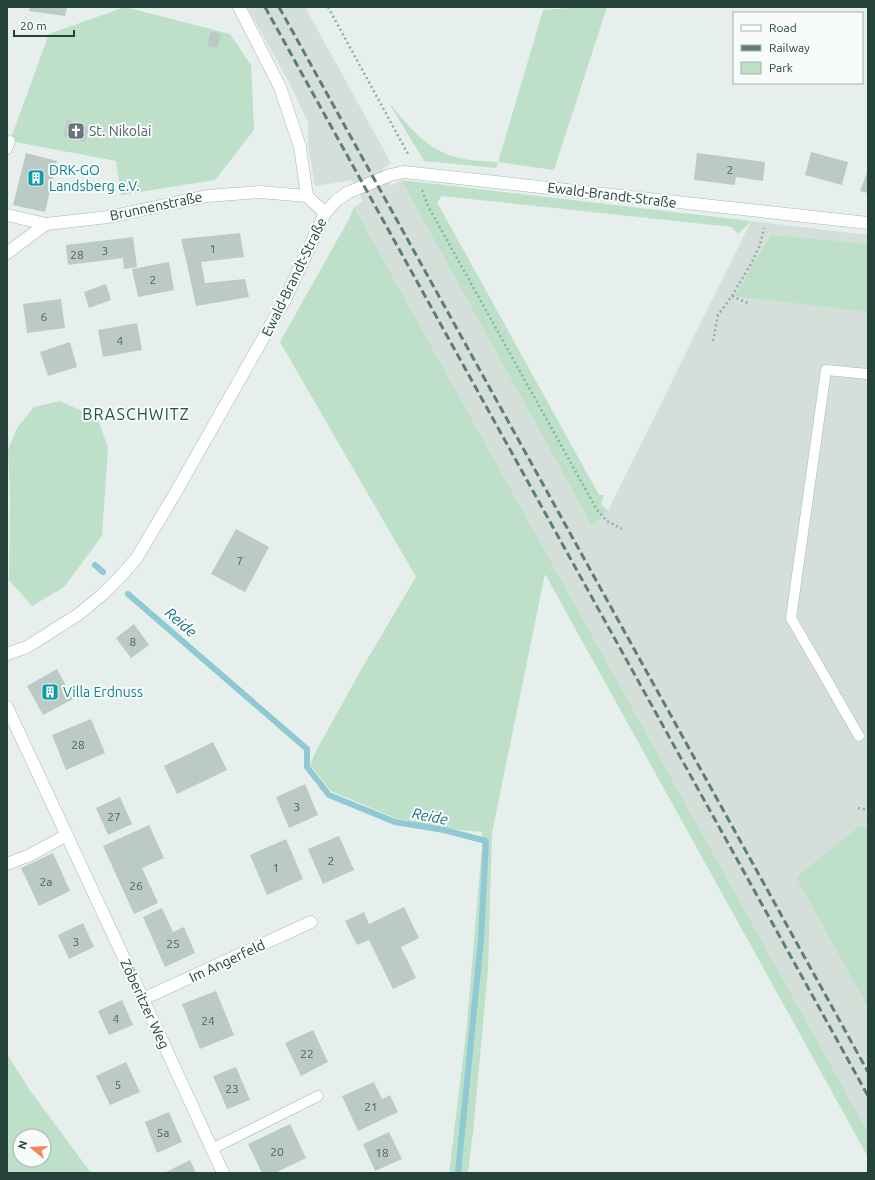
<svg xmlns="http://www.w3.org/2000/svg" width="875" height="1180" font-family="Ubuntu,sans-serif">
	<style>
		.built { fill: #d4dfda }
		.green { fill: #bfe0c8; fill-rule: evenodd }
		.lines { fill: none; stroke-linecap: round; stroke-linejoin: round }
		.stream { stroke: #8ec9d4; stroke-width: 6 }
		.building { fill: #bbcac4 }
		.service-casing { stroke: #a8b8b2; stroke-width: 11 }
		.minor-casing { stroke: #a8b8b2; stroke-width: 13 }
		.tertiary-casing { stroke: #a8b8b2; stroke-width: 13 }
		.path { stroke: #86b3a5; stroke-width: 2.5; stroke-dasharray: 2 3; stroke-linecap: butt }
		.service { stroke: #fff; stroke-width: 10 }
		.minor { stroke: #fff; stroke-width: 12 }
		.tertiary { stroke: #fff; stroke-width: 12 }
		.rail { stroke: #5f7d75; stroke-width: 3; stroke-dasharray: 8 4; stroke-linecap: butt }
		.labels { text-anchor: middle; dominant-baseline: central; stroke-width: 4; stroke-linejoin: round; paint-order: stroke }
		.number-label { font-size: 12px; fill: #4a645c }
		.worship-label { font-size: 14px; fill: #5b616d; stroke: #f7fbf9; text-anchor: start }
		.culture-label { font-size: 14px; fill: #0d838f; stroke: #f7fbf9; text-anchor: start }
		.street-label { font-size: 14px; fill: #24423a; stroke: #f7fbf9 }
		.water-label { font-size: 15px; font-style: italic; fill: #1c6f80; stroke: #f7fbf9 }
		.quarter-label { font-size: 16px; letter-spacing: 1px; fill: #1f5548; stroke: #f7fbf9 }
	</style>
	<rect width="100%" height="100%" fill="#e6efeb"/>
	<path class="built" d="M247 7H305L391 163 382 169 391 186 401 180 592 526 608 511 751 221 868 235V1132L354 207 363 201 352 180 315 186 308 144V122L289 82Z"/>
	<g class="green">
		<path d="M125 7 230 34 251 65 254 130 215 180 121 195 116 161 10 141 49 34Z"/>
		<path d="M580 7H607L554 170 498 162 496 168 424 161 389 103C407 124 424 147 452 156 466 161 482 161 498 162L543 10Z"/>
		<path d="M401 180 751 221 738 234 732 227 442 196 437 202 599 495H604L601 504 608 511 592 526Z"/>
		<path d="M354 207 868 1132V1157L545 574 492 833 488 970 473 1132 468 1173H449L466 1034 482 846V832L440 828 395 818 331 791 310 765 316 751 362 668 416 577 280 342 349 219Z"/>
		<path d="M771 235 868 244V312L735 296Z"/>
		<path d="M60 401 97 418 108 447 102 536 64 587 32 606 9 580 10 497 8 450 17 428 34 407Z"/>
		<path d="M860 826 868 827V1007L796 877Z"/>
		<path d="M7 1054 29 1089 91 1173H7ZM20 1136H44V1160H20Z"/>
	</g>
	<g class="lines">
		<g class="stream">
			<path d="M95 565 103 572"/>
			<path d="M128 594 307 749V767L329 795 395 822 444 830 486 841 481 939 458 1173"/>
		</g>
	</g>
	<g class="building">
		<path d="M30 7H67L65 16 29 11Z"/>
		<path d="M211 31 221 34 217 48 207 46Z"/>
		<path d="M67 120 89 127 85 142 63 136Z"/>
		<path d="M811 152 848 162 842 185 805 175Z"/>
		<path d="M26 153 57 161 45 212 13 205Z"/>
		<path d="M697 153 765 162 763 181 736 177 735 185 694 180Z"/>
		<path d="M868 170V193L860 191Z"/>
		<path d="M240 233 244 257 201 262 205 283 245 279 249 297 196 306 187 264 181 239Z"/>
		<path d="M133 237 137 267 124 269 123 258 68 265 66 245Z"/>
		<path d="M169 262 174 290 138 297 132 269Z"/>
		<path d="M106 284 111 300 89 308 84 292Z"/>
		<path d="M61 299 65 328 27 333 23 304Z"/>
		<path d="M137 323 142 350 103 357 98 330Z"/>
		<path d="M70 342 77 367 48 376 40 352Z"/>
		<path d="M236 529 269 547 245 592 211 574Z"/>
		<path d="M134 624 149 645 131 658 116 638Z"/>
		<path d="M57 669 73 699 43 715 27 686Z"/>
		<path d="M91 719 105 753 66 770 52 735Z"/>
		<path d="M213 742 227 770 177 794 164 766Z"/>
		<path d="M305 784 318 815 289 828 276 797Z"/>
		<path d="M120 797 132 824 108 835 96 808Z"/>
		<path d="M149 825 164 858 142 868 158 903 134 914 103 846Z"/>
		<path d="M339 836 354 870 323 884 308 849Z"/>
		<path d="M286 839 303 879 267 895 250 855Z"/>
		<path d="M53 853 70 891 39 906 21 868Z"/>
		<path d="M404 907 419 938 401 947 416 978 393 989 369 940 357 945 345 921 364 912 369 924Z"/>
		<path d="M162 908 173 932 184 927 195 953 165 967 143 917Z"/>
		<path d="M83 923 94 947 69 959 58 935Z"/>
		<path d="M216 991 234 1035 200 1049 182 1004Z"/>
		<path d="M122 1000 133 1025 109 1035 98 1011Z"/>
		<path d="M313 1030 328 1062 301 1076 285 1043Z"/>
		<path d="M126 1062 140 1092 110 1105 96 1076Z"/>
		<path d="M236 1067 250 1100 227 1109 213 1076Z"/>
		<path d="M374 1082 382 1099 390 1095 398 1112 358 1131 342 1096Z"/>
		<path d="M169 1112 182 1142 157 1153 145 1122Z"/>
		<path d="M290 1124 306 1158 275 1173H262L248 1144Z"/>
		<path d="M389 1132 402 1159 375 1171 363 1144Z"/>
		<path d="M190 1160 196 1173H164Z"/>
	</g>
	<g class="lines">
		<g class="service-casing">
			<g id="service">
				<path d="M7 149 10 141"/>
				<path d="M859 736 791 618 826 370 868 374"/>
				<path d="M212 1149 318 1096"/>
			</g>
		</g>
		<g class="minor-casing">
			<g id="minor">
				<path d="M239 7 280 87 300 147 307 196"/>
				<path d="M7 215 46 224 108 217 207 196 260 192 307 196 325 213"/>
				<path d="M7 253 46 224"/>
				<path d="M7 864 30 855 67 835"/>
				<path d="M143 999 311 922"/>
			</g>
		</g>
		<g class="tertiary-casing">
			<g id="tertiary">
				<path d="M7 654 27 647 79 614 103 594 119 578 136 559 173 497 286 298 325 213 337 200 347 193 390 175 404 172 868 223"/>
				<path d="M7 707 143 999 223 1173"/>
			</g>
		</g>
		<g class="path">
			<path d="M328 7 408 154V156"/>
			<path d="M422 190 428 206 597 510 607 521 622 529"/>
			<path d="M732 296 750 304"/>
			<path d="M713 341 718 315 732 296 752 262 760 245 764 228"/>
			<path d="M858 808 868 810"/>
		</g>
		<use href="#service" class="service"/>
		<use href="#minor" class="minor"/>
		<use href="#tertiary" class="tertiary"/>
		<g class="rail">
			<path d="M265 7 868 1096"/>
			<path d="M279 7 868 1072"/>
		</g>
	</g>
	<defs>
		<g id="church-square" transform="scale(0.9)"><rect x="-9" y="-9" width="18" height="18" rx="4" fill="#6b7280" stroke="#f7fbf9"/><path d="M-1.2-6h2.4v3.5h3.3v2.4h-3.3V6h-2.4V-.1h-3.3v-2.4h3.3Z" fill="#fff"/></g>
		<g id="building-square" transform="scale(0.9)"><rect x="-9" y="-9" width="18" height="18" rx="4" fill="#0f9aa8" stroke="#f7fbf9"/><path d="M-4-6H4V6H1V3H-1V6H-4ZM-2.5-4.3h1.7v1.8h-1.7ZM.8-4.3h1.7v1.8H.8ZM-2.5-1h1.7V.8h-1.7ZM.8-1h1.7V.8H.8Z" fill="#fff"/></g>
	</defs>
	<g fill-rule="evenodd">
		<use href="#church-square" x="76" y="131"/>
		<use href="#building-square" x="36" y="178"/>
		<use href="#building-square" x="50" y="692"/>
	</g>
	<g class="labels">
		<g class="number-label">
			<text x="730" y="169">2</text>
			<text x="213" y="248">1</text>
			<text x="105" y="250">3</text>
			<text x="77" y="254">28</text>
			<text x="153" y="279">2</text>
			<text x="44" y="316">6</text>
			<text x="120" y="340">4</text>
			<text x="240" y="560">7</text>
			<text x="133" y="641">8</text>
			<text x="78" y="744">28</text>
			<text x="297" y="806">3</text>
			<text x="114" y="816">27</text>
			<text x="331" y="860">2</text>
			<text x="276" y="867">1</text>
			<text x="46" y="881">2a</text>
			<text x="136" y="885">26</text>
			<text x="76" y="941">3</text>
			<text x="173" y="943">25</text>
			<text x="116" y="1018">4</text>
			<text x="208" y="1020">24</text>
			<text x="307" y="1053">22</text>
			<text x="118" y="1084">5</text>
			<text x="232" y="1088">23</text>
			<text x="371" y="1106">21</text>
			<text x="163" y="1132">5a</text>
			<text x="277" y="1151">20</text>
			<text x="382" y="1152">18</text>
		</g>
		<g class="worship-label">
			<text x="89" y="131">St. Nikolai</text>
		</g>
		<g class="culture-label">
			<text x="49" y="170">DRK-GO<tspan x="49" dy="16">Landsberg e.V.</tspan></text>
			<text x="63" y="692">Villa Erdnuss</text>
		</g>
		<g class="street-label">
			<text transform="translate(612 195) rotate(7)">Ewald-Brandt-Straße</text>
			<text transform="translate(156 206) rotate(-12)">Brunnenstraße</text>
			<text transform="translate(294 277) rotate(-64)">Ewald-Brandt-Straße</text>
			<text transform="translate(227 961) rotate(-25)">Im Angerfeld</text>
			<text transform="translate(145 1004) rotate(65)">Zöberitzer Weg</text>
		</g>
		<g class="water-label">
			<text transform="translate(181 622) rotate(41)">Reide</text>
			<text transform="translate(430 816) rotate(11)">Reide</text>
		</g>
		<g class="quarter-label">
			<text x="136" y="414">BRASCHWITZ</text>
		</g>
	</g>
	<rect width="875" height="1180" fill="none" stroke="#24423a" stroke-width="16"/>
	<rect x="733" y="12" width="130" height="72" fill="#f7fbf9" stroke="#a3b1ad"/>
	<rect x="741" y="25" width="20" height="6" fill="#ffffff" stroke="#a3b1ad"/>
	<text x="769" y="32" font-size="12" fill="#24423a">Road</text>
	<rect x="741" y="45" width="20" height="6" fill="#5f7d75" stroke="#a3b1ad"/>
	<text x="769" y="52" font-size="12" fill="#24423a">Railway</text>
	<rect x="741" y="62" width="20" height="12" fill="#bfe0c8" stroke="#a3b1ad"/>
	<text x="769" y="72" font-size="12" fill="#24423a">Park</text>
	<g transform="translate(32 1148) rotate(288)"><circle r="19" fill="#f7fbf9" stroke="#a3b1ad"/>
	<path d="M0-3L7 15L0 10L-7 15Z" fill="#f4845f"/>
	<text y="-6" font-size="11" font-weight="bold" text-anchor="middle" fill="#24423a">N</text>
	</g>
	<path d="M14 30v6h60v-6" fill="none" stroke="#24423a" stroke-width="2"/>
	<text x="20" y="30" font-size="12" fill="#24423a" stroke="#f7fbf9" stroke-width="3" paint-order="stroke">20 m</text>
</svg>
